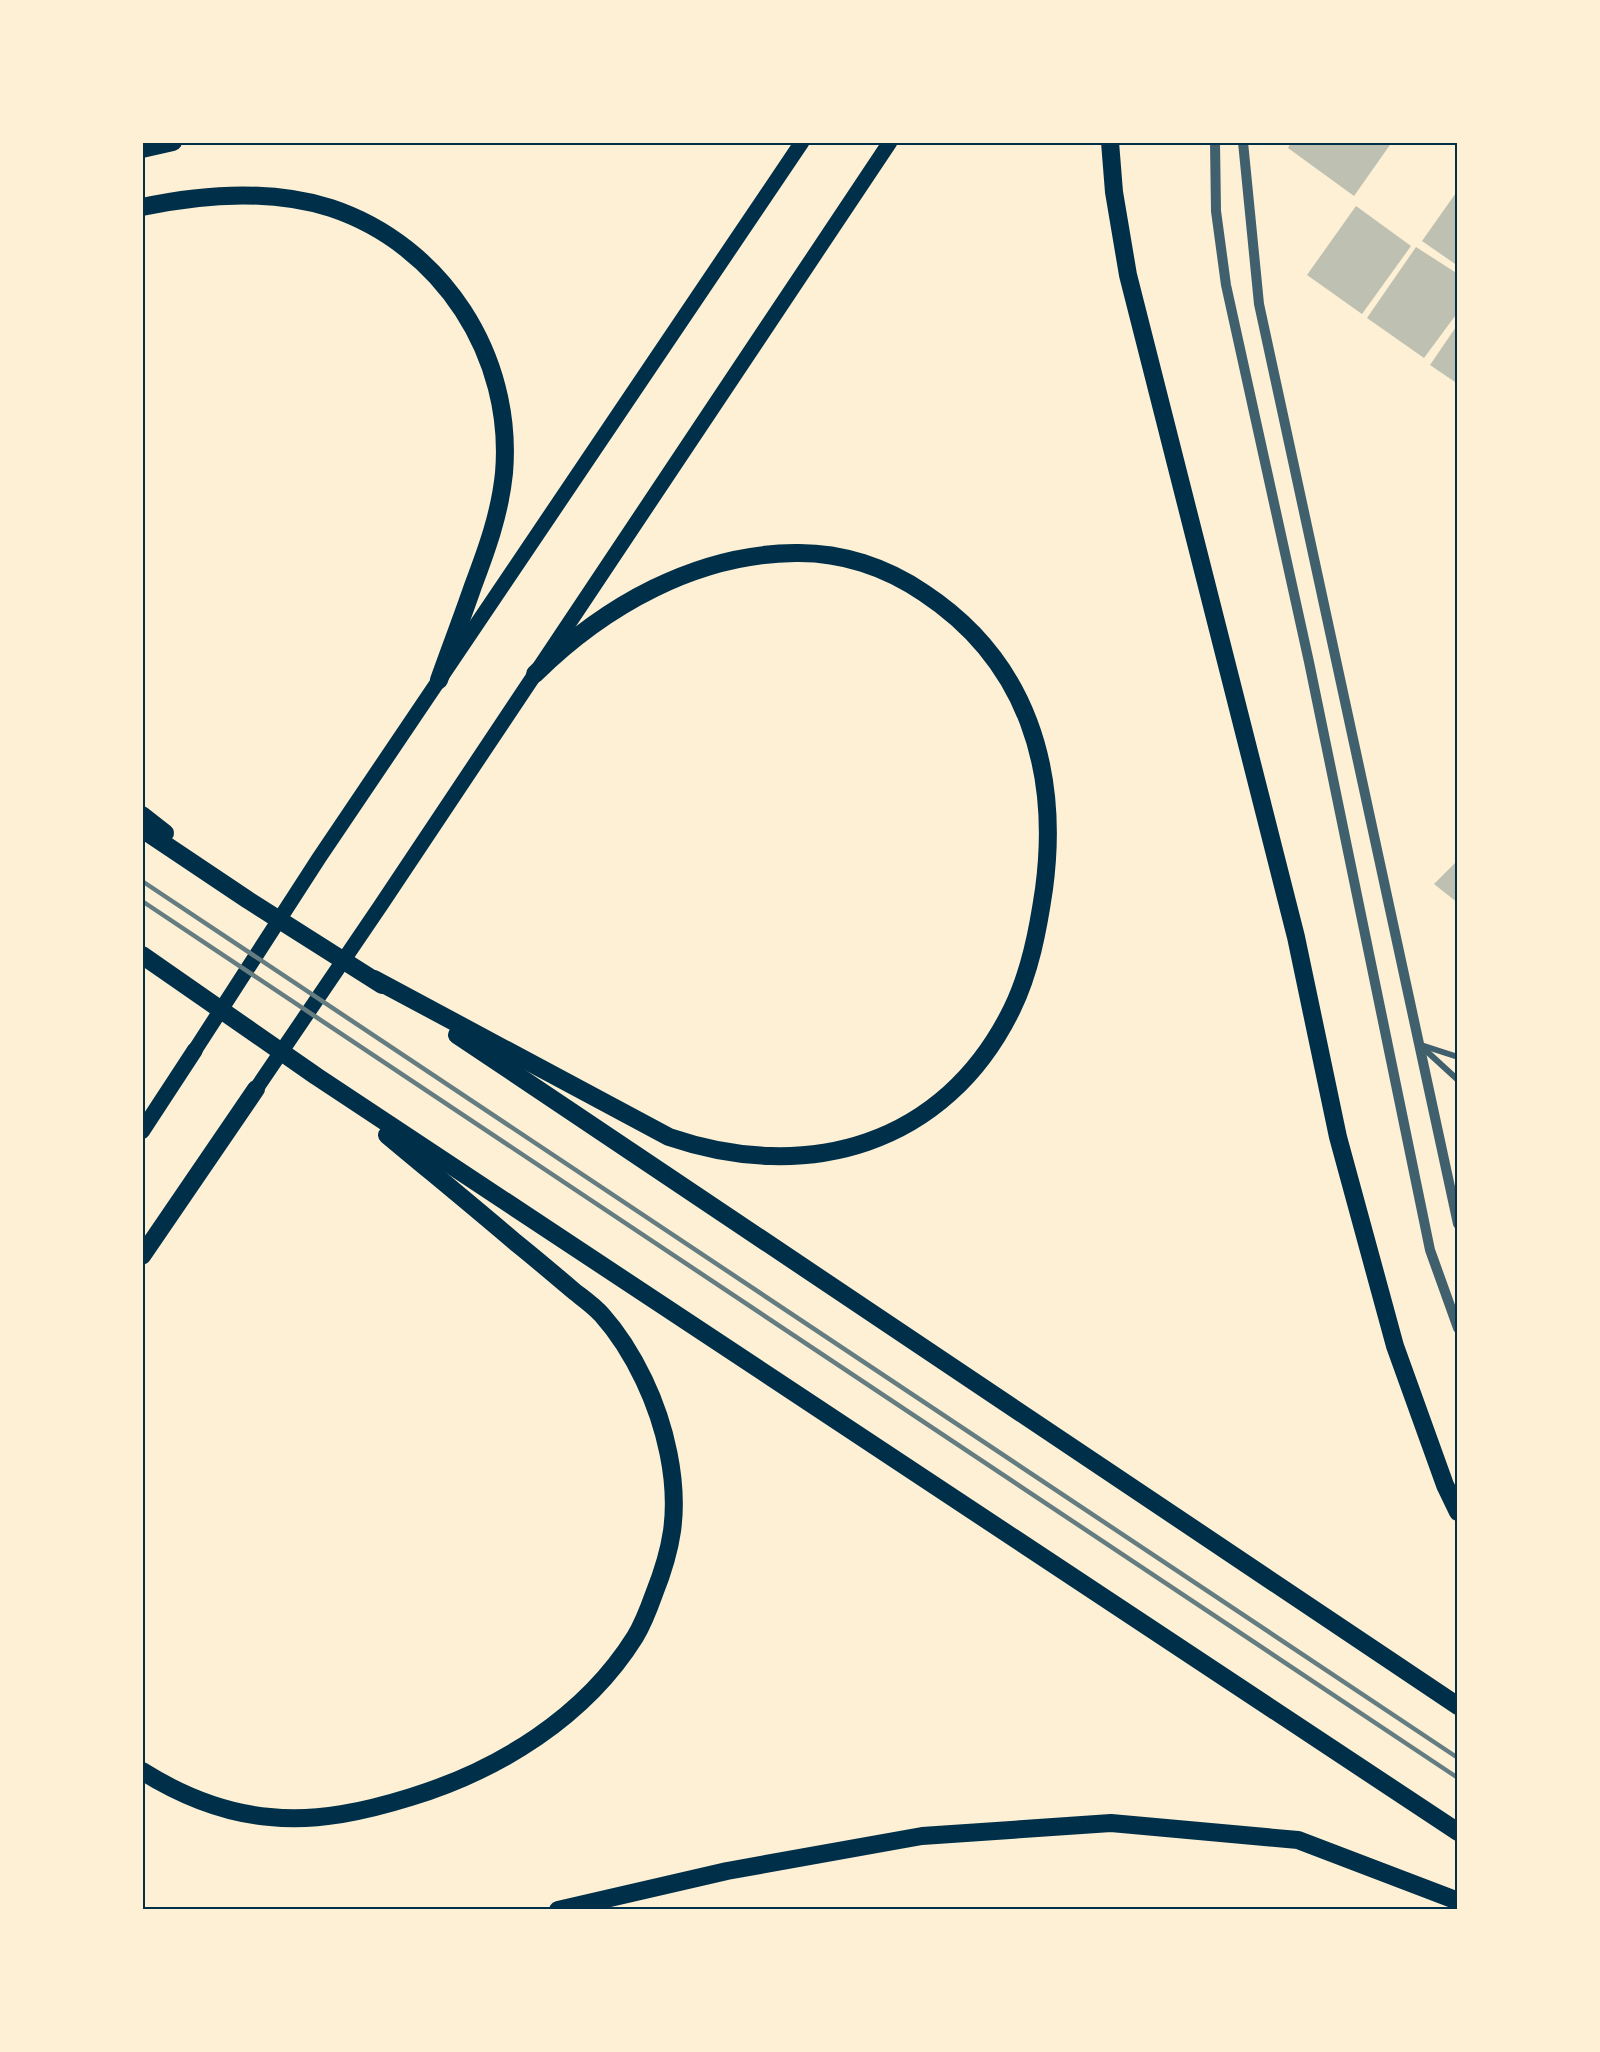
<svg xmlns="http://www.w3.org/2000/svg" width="1600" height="2052" font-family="'Archivo Narrow',sans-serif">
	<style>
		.building { fill: #bec0b2 }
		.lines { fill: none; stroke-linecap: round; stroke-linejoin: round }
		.minor { stroke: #3f606c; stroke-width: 6 }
		.tertiary { stroke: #3f606c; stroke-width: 10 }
		.primary { stroke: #003049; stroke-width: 15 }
		.trunk { stroke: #003049; stroke-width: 16 }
		.motorway { stroke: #003049; stroke-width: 18 }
		.rail { stroke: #657d81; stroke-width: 4.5 }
		.neatline { fill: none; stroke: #003049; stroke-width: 2 }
	</style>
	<rect width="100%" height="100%" fill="#fdf0d5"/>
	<g class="building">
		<path d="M1291 142H1392L1354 196 1288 148Z"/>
		<path d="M1458 190V266L1422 241Z"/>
		<path d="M1356 206 1411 246 1362 314 1307 275Z"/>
		<path d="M1416 247 1458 274V312L1424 358 1367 318Z"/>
		<path d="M1458 324V384L1430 365Z"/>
		<path d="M1458 860V903L1434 884Z"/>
	</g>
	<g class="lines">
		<g class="minor">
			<path d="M1421 1045 1458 1057"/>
			<path d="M1422 1047 1458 1080"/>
		</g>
		<g class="tertiary">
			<path d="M1215 142 1216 211 1226 285 1309 662 1430 1250 1458 1328"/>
			<path d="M1243 142 1259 304 1458 1224"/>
		</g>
		<g class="primary">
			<path d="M195 1050 319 858 802 142"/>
			<path d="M256 1089 381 905 890 142"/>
		</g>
		<path class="trunk" d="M142 1131 195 1050"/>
		<g class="motorway">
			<path d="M1110 142 1114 192 1128 275 1296 937 1338 1137 1395 1346 1445 1485 1458 1512"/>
			<path d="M142 149 173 142"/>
			<path d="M142 207C203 194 271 189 331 208 442 245 514 356 504 473 500 513 487 549 473 586 462 618 450 649 439 680"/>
			<path d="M142 815 165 833"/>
			<path d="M142 829 248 900 382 985"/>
			<path d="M142 955 316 1076 1458 1832"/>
			<path d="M374 979 669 1137C807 1184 945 1146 1012 1009 1030 972 1038 930 1044 889 1060 770 1027 661 924 593 886 567 841 552 795 553 696 554 604 606 535 674"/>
			<path d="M457 1035 1458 1706"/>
			<path d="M142 1256 256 1089"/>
			<path d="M142 1771C182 1796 224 1813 270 1817 318 1822 366 1811 411 1797 499 1770 585 1717 635 1637 643 1624 649 1608 654 1594 662 1574 669 1552 672 1531 679 1481 665 1424 644 1380 633 1357 619 1334 602 1315 594 1306 584 1299 575 1292 555 1275 535 1258 515 1242 473 1206 430 1171 387 1135"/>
			<path d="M558 1910 727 1871 922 1836 1111 1823 1298 1840 1458 1901"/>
		</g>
		<g class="rail">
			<path d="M142 881 1458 1758"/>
			<path d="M142 901 1458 1778"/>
		</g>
	</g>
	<rect width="1600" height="2052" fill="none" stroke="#fdf0d5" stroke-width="288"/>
	<rect x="144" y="144" width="1312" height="1764" class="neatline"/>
</svg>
